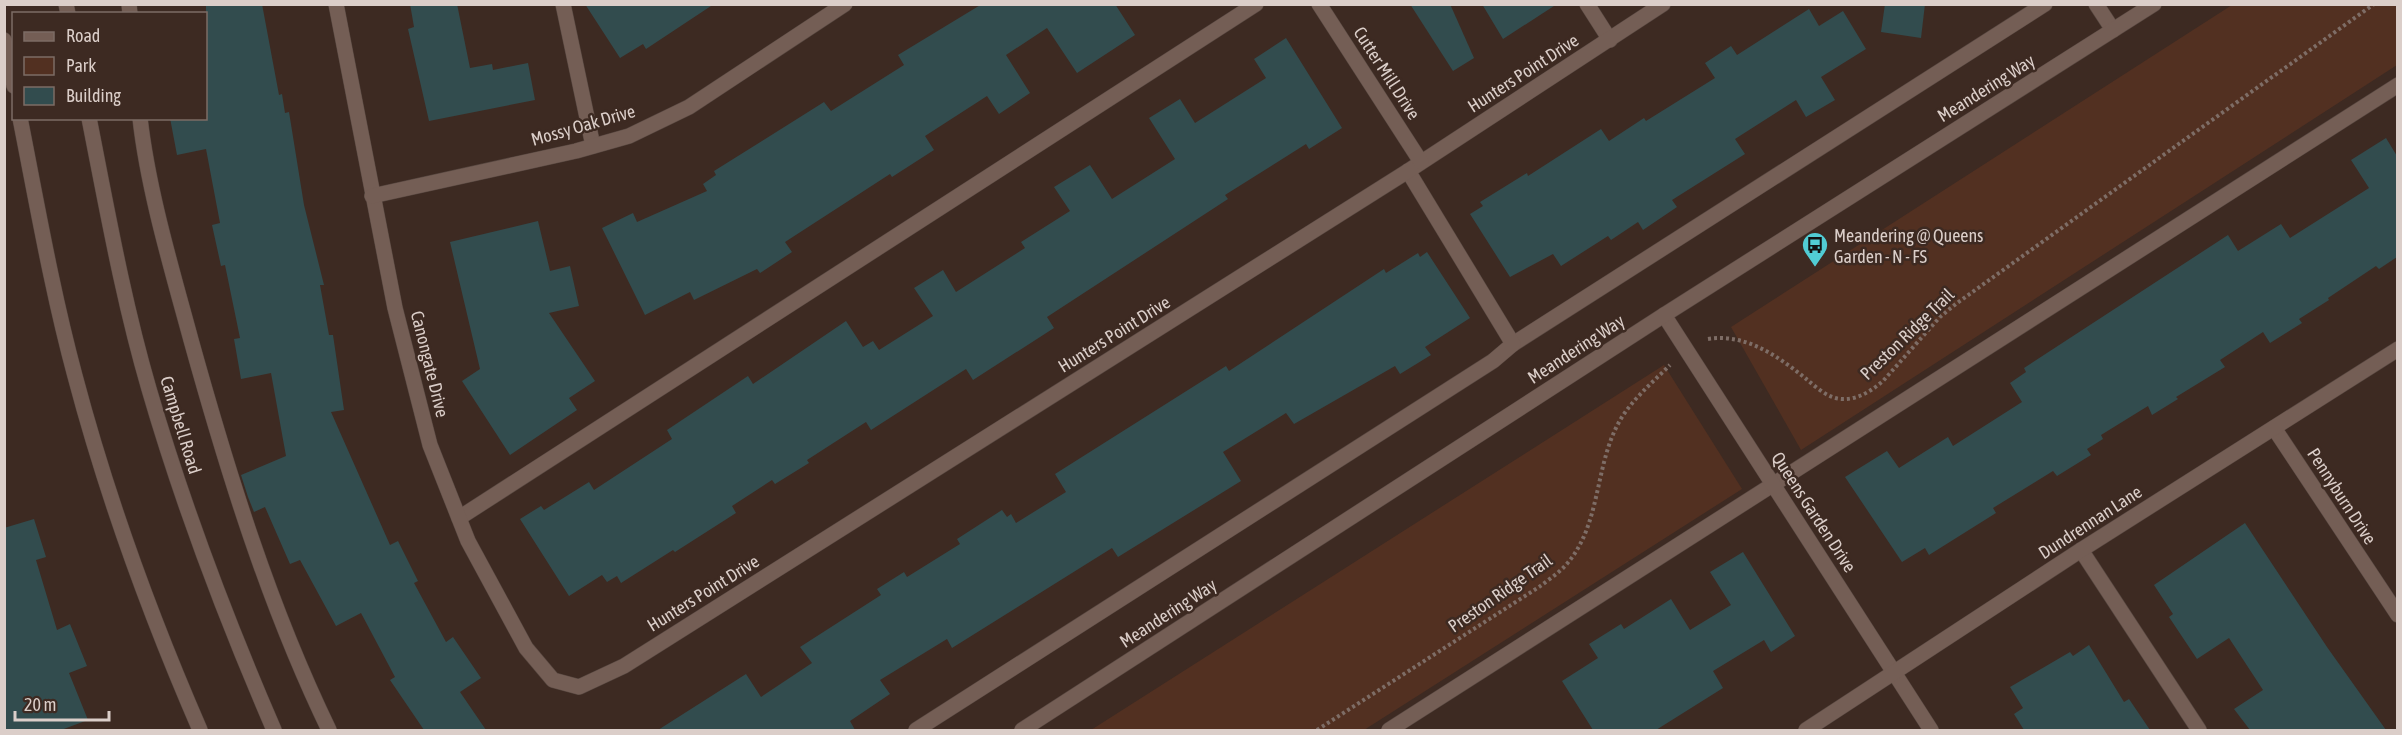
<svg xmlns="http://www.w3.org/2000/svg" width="2402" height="735" font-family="'Asap Condensed',sans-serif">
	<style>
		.green { fill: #523021 }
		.building { fill: #324c4e }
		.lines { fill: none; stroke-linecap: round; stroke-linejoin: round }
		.lane-casing { stroke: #574740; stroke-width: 16 }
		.street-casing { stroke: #574740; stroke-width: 16 }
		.secondary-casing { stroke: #574740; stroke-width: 16 }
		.path { stroke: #7e6d66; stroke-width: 4; stroke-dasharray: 3 3; stroke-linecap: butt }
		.lane { stroke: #745e55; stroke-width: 15 }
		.street { stroke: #745e55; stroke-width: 15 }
		.secondary { stroke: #745e55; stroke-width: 15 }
		.labels { text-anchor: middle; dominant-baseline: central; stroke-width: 5; stroke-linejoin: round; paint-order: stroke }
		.street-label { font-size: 18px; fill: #dbcec9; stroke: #3d2a22 }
		.poi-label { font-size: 18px; fill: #dbcec9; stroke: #3d2a22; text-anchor: start }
	</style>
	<rect width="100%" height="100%" fill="#3d2a22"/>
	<g class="green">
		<path d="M2232 5H2397V65L1801 450 1731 327Z"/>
		<path d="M1664 365 1742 489 1364 730H1091Z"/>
	</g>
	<g class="building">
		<path d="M206 4H262L279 95 282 94 285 113 289 112 304 205 324 285H320L329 335H333L344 410 331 412 390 545 398 541 418 581 414 583 446 642 453 637 481 678 460 692 486 730H424L390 680 395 677 361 613 336 626 300 560 290 564 265 507 254 512 248 497 241 475 286 456 271 373 241 379 234 339 240 338 225 265 221 266 212 225 220 223 206 149 177 155 170 118H206Z"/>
		<path d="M410 4H457L470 68 492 64 493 70 528 63 535 100 429 121 408 29 414 27Z"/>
		<path d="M585 4H714L646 49 643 44 620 58Z"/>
		<path d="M982 4H1115L1135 35 1077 73 1047 28 1006 55 1030 93 999 114 987 96 925 136 934 150 892 177 890 174 785 242 792 252 760 273 757 269 694 300 690 292 645 315 602 228 633 213 637 222 707 191 703 184 716 175 714 171 824 102 831 111 904 65 898 55Z"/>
		<path d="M1410 4H1450L1474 58 1453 71Z"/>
		<path d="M1482 4H1557L1503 39Z"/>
		<path d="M1885 4H1925L1921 38 1881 32Z"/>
		<path d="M1809 9 1819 26 1843 11 1866 49 1821 77 1835 100 1806 117 1796 100 1735 139 1745 154 1672 200 1677 207 1643 230 1638 222 1611 240 1608 236 1561 266 1553 254 1510 277 1470 214 1483 206 1480 202 1527 173 1528 176 1601 129 1609 141 1644 118 1646 121 1715 78 1705 63 1731 46 1737 55Z"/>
		<path d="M1286 38 1342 128 1309 149 1306 144 1225 195 1228 199 1047 317 1054 328 973 380 966 369 871 430 866 422 807 460 809 463 775 484 772 480 732 506 736 513 675 552 673 550 621 583 617 576 607 582 602 575 569 596 520 519 541 506 544 510 589 482 594 490 672 439 667 430 748 376 753 384 846 321 863 347 873 341 879 350 933 316 914 288 943 270 956 292 1025 248 1021 242 1070 211 1054 187 1090 165 1112 199 1175 159 1149 118 1180 99 1195 123 1266 78 1254 59Z"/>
		<path d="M2386 138 2397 156V257L2379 269 2376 266 2328 298 2329 300 2299 319 2302 323 2270 343 2263 332 2220 360 2225 367 2176 397 2178 399 2152 415 2148 406 2101 435 2103 439 2087 449 2091 455 2057 476 2053 471 1993 508 1996 513 1929 555 1925 548 1902 562 1845 477 1887 451 1899 468 1948 437 1953 446 2022 402 2010 383 2026 372 2024 368 2228 235 2238 251 2281 224 2290 238 2369 188 2351 160Z"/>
		<path d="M538 221 550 271 570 266 579 306 549 313 595 381 569 398 577 410 510 455 462 381 480 369 450 242Z"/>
		<path d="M1427 252 1470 318 1425 347 1431 355 1400 374 1395 366 1294 424 1286 413 1223 452 1241 481 1118 557 1112 548 952 648 947 639 880 680 890 694 850 721 855 730H658L746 674 761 697 812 663 800 647 881 595 877 589 904 572 907 577 960 544 957 539 1002 510 1007 517 1011 514 1016 523 1066 492 1055 474 1226 366 1229 371 1384 269 1386 273 1418 253 1420 257Z"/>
		<path d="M34 519 46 557 36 560 57 630 70 624 87 666 69 673 88 720 61 730H4V528Z"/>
		<path d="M2245 523 2327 647 2386 730H2250L2234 709 2263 690 2229 638 2197 659 2169 617 2173 614 2154 585Z"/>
		<path d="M1743 552 1795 636 1771 652 1764 640 1713 671 1723 688 1656 730H1593L1562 681 1598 658 1589 644 1621 624 1624 629 1671 599 1690 630 1731 605 1710 572Z"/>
		<path d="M2089 645 2124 702 2129 699 2150 730H2024L2014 714 2023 708 2010 687 2070 652 2073 656Z"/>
	</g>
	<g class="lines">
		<g class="lane-casing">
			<g id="lane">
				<path d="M129 4 130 14"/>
				<path d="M563 4 593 146"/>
				<path d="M1587 4 1610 40"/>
				<path d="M2096 4 2113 30"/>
				<path d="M140 118C148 190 172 270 191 340 228 473 269 606 329 730"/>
				<path d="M1513 344 2045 4"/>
				<path d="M459 518 1256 4"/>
				<path d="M2081 550 2199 730"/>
				<path d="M916 730 1493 361 1513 344 1408 171"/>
				<path d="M1389 730 2398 85"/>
			</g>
		</g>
		<g class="street-casing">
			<g id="street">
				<path d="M336 4 395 308 430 445 468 541 526 648 553 680 579 687 624 666 1408 171 1663 4"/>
				<path d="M1319 4 1421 162"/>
				<path d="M372 196 576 151 629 136 689 107 845 4"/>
				<path d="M1664 315 1931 730"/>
				<path d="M2274 428 2398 615"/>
				<path d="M1806 730 2081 550 2398 349"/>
			</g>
		</g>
		<g class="secondary-casing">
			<g id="secondary">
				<path d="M66 4 68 14"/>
				<path d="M4 40 14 86"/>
				<path d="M20 118C37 204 52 291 75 376 107 497 150 615 200 730"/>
				<path d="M89 118C107 209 123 300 149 389 183 506 226 619 274 730"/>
				<path d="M1022 730 1664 315 2154 4"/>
			</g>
		</g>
		<g class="path">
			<path d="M1708 339C1745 333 1778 356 1805 378 1815 386 1827 398 1841 399 1858 400 1871 391 1883 381L1940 317 1957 303 2374 4"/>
			<path d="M1317 730 1539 587C1547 581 1557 574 1564 567 1601 528 1594 469 1618 424 1630 401 1651 384 1670 365"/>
		</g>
		<use href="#lane" class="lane"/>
		<use href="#street" class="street"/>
		<use href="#secondary" class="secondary"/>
	</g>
	<defs>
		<g id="bus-pin" transform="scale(1.35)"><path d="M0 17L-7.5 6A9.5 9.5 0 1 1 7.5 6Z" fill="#51ccd4" stroke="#3d2a22"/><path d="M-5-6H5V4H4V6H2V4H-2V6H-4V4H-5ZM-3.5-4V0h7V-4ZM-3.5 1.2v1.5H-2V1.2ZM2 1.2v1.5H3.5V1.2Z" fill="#111"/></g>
	</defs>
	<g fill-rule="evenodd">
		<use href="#bus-pin" x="1815" y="245"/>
	</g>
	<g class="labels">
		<g class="street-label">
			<text transform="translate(1387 73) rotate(57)">Cutter Mill Drive</text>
			<text transform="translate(1523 73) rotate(-33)">Hunters Point Drive</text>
			<text transform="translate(1986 88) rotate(-32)">Meandering Way</text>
			<text transform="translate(583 125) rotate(-16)">Mossy Oak Drive</text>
			<text transform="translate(1114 334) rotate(-32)">Hunters Point Drive</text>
			<text transform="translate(1907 334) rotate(-44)">Preston Ridge Trail</text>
			<text transform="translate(1576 349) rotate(-33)">Meandering Way</text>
			<text transform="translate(430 364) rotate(76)">Canongate Drive</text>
			<text transform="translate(181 425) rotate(73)">Campbell Road</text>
			<text transform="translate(2342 496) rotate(57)">Pennyburn Drive</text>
			<text transform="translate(1814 512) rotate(57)">Queens Garden Drive</text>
			<text transform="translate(2090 522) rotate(-33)">Dundrennan Lane</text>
			<text transform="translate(703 593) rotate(-32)">Hunters Point Drive</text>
			<text transform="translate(1500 593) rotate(-35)">Preston Ridge Trail</text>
			<text transform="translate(1168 613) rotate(-33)">Meandering Way</text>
		</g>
		<g class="poi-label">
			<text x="1834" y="235">Meandering @ Queens<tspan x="1834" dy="21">Garden - N - FS</tspan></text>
		</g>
	</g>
	<rect width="2402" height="735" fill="none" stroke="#dbcec9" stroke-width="12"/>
	<rect x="12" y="12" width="195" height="108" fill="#3d2a22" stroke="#7c6c65" stroke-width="1.5"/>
	<rect x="24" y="32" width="30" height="9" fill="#745e55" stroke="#7c6c65" stroke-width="1.5"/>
	<text x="66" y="42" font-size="18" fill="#dbcec9">Road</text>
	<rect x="24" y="57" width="30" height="18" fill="#523021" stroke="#7c6c65" stroke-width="1.5"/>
	<text x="66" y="72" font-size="18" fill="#dbcec9">Park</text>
	<rect x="24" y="87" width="30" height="18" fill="#324c4e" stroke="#7c6c65" stroke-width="1.5"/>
	<text x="66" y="102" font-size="18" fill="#dbcec9">Building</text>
	<path d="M15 711v9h94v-9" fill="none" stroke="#dbcec9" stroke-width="3"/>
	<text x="24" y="711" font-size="18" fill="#dbcec9" stroke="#3d2a22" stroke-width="4.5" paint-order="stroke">20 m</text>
</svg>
